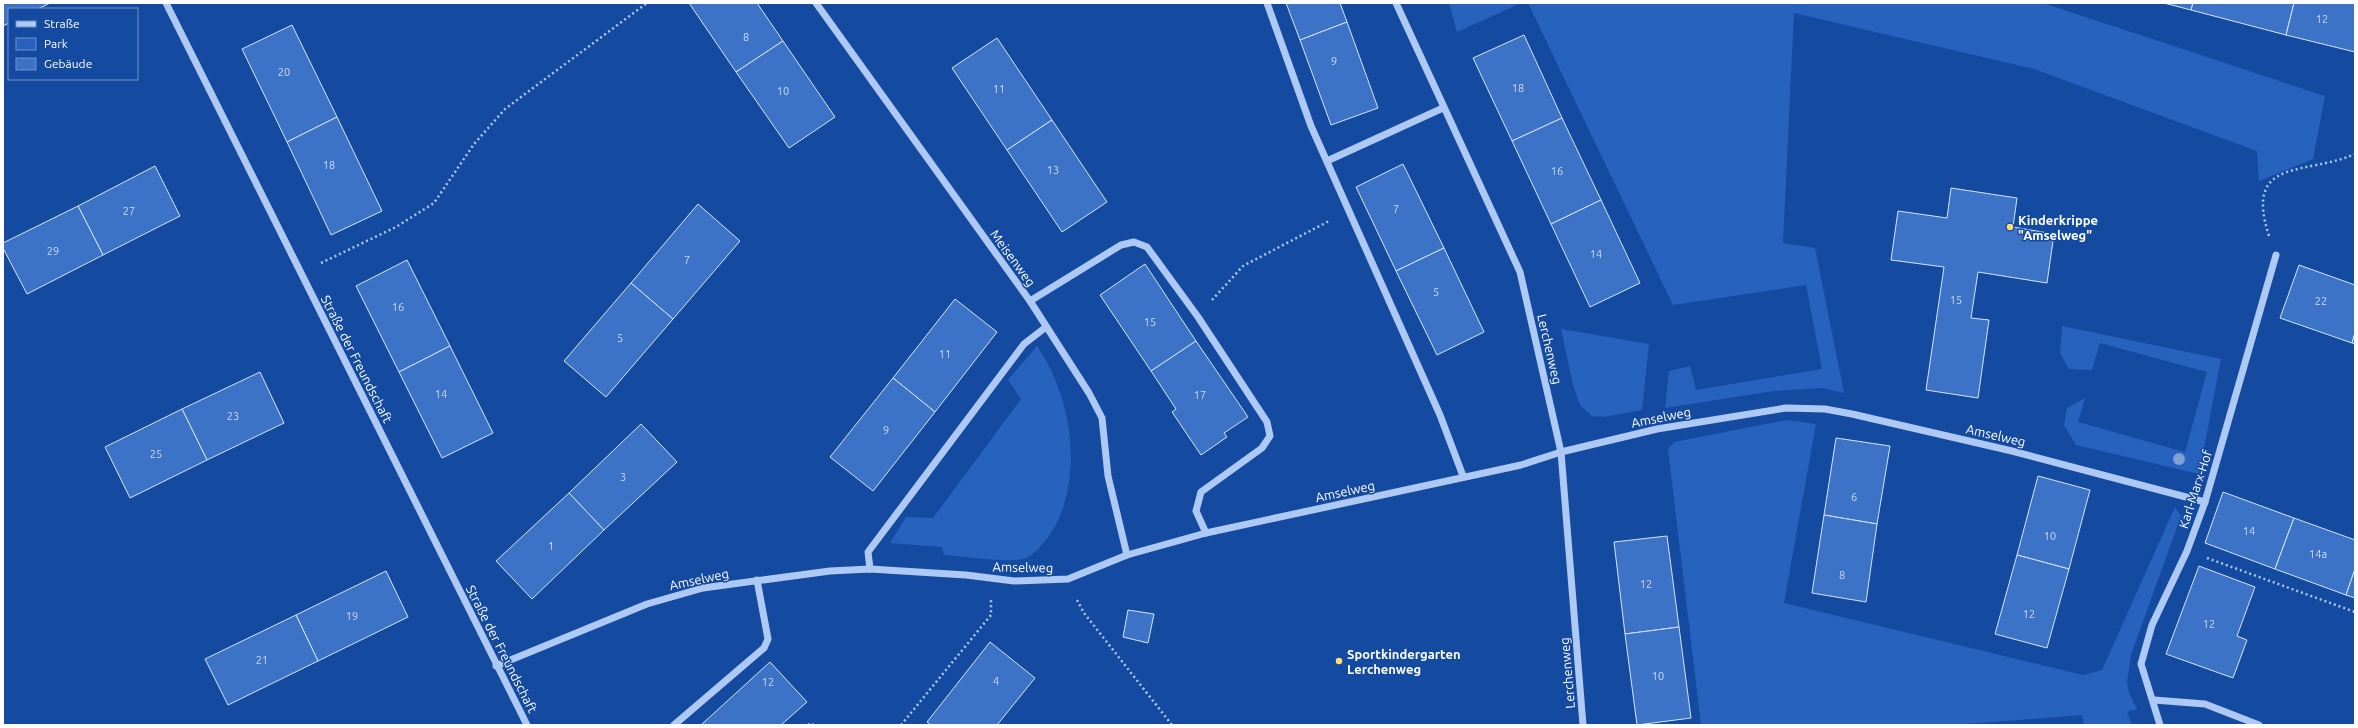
<svg xmlns="http://www.w3.org/2000/svg" width="2358" height="728" font-family="Ubuntu,sans-serif">
	<style>
		.green { fill: #2763be }
		.building { fill: #3d73c7; stroke: #d5e6fd }
		.lines { fill: none; stroke-linecap: round; stroke-linejoin: round }
		.path { stroke: #adc9f4; stroke-width: 2.5; stroke-dasharray: 2 3; stroke-linecap: butt }
		.minor { stroke: #adc9f4; stroke-width: 7 }
		.tree { fill: #7ea0d3 }
		.poi-dot { fill: #ffdd70; stroke: #144aa0; stroke-width: 1.5 }
		.labels { text-anchor: middle; dominant-baseline: central; stroke-width: 3; stroke-linejoin: round; paint-order: stroke }
		.number-label { font-size: 11px; fill: #cedcf1 }
		.poi-label { font-size: 13px; font-weight: bold; fill: #fff; stroke: #144aa0; text-anchor: start }
		.street-label { font-size: 13px; fill: #fff; stroke: #144aa0 }
	</style>
	<rect width="100%" height="100%" fill="#144aa0"/>
	<g class="green">
		<path d="M1449 3H1521L1457 32Z"/>
		<path d="M1528 3H2043L2325 96 2313 159 2259 181 2257 151 2034 69 1794 13 1783 243 1815 248 1844 393 1822 388 1774 391 1665 408 1669 371 1690 366 1696 390 1822 369 1806 285 1673 305Z"/>
		<path d="M2062 326 2221 359 2199 474 2076 445 2064 425 2067 408 2085 398 2078 422 2185 452 2207 372 2100 343 2092 370 2069 369 2060 353Z"/>
		<path d="M1561 329 1649 344 1642 410 1603 417 1592 416 1580 405 1573 385Z"/>
		<path d="M1037 346C1072 396 1085 479 1051 533 1044 543 1035 555 1023 559 1003 563 965 556 944 555L942 547 890 543 906 517 933 518 1021 399 1008 380Z"/>
		<path d="M1787 420 1816 424 1784 603 2083 675 2102 670 2175 507 2181 516 2131 655 2127 682 2129 693 2137 709 2127 712 2132 725H2084L2082 715 1954 725H1701L1668 449 1674 442Z"/>
	</g>
	<g class="building">
		<path d="M3 3H50L38 9H9V23L3 26Z"/>
		<path d="M689 3H757L783 41 736 72Z"/>
		<path d="M1286 3H1340L1347 22 1300 40Z"/>
		<path d="M2164 3H2193L2191 10Z"/>
		<path d="M2193 3H2294L2286 35 2191 10Z"/>
		<path d="M2294 3H2355V52L2286 35Z"/>
		<path d="M1347 22 1378 108 1331 125 1300 40Z"/>
		<path d="M292 25 337 117 287 142 242 49Z"/>
		<path d="M1524 35 1562 118 1512 141 1473 58Z"/>
		<path d="M997 38 1052 120 1007 150 952 68Z"/>
		<path d="M783 41 835 117 789 148 736 72Z"/>
		<path d="M337 117 382 211 331 235 287 142Z"/>
		<path d="M1562 118 1601 200 1551 224 1512 141Z"/>
		<path d="M1052 120 1107 202 1062 232 1007 150Z"/>
		<path d="M1403 164 1444 248 1396 271 1356 187Z"/>
		<path d="M155 166 180 216 103 255 78 206Z"/>
		<path d="M1951 188 2017 198 2013 227 2054 234 2047 283 1978 272 1971 318 1989 320 1978 398 1926 390 1944 267 1891 260 1898 211 1947 218Z"/>
		<path d="M1601 200 1640 283 1590 307 1551 224Z"/>
		<path d="M698 204 740 241 673 319 631 283Z"/>
		<path d="M78 206 103 255 27 294 3 248V243Z"/>
		<path d="M1444 248 1484 332 1437 355 1396 271Z"/>
		<path d="M407 260 450 346 399 372 356 286Z"/>
		<path d="M1145 264 1196 341 1151 371 1100 295Z"/>
		<path d="M2299 265 2355 285V333L2352 343 2280 318Z"/>
		<path d="M631 283 673 319 606 397 564 361Z"/>
		<path d="M955 299 997 332 935 412 893 378Z"/>
		<path d="M2355 333V344L2352 343Z"/>
		<path d="M1196 341 1248 417 1224 433 1227 437 1201 455 1172 412 1176 409 1151 371Z"/>
		<path d="M450 346 493 433 442 458 399 372Z"/>
		<path d="M260 372 284 423 207 460 182 409Z"/>
		<path d="M893 378 935 412 873 491 830 457Z"/>
		<path d="M182 409 207 460 130 498 105 447Z"/>
		<path d="M641 424 677 462 604 530 569 493Z"/>
		<path d="M1836 438 1890 446 1877 524 1824 515Z"/>
		<path d="M2038 476 2090 490 2069 569 2017 555Z"/>
		<path d="M2223 492 2294 518 2275 569 2205 543Z"/>
		<path d="M569 493 604 530 532 599 496 561Z"/>
		<path d="M1824 515 1877 524 1866 602 1812 593Z"/>
		<path d="M2294 518 2355 540V569L2346 595 2275 569Z"/>
		<path d="M1667 536 1679 627 1625 634 1614 542Z"/>
		<path d="M2017 555 2069 569 2047 648 1995 634Z"/>
		<path d="M2199 566 2255 587 2237 636 2247 640 2233 678 2166 654Z"/>
		<path d="M2355 569V598L2346 595Z"/>
		<path d="M386 571 408 617 318 661 296 615Z"/>
		<path d="M1128 610 1154 614 1148 643 1123 637Z"/>
		<path d="M296 615 318 661 228 705 205 659Z"/>
		<path d="M1679 627 1691 718 1637 725 1625 634Z"/>
		<path d="M990 642 1035 678 997 725H931L927 722Z"/>
		<path d="M770 662 807 702 781 725H701Z"/>
	</g>
	<g class="lines">
		<g class="path">
			<path d="M2269 236C2243 156 2306 176 2355 154"/>
			<path d="M321 263 396 227 434 203 474 144 505 109 647 3"/>
			<path d="M1212 300 1243 266 1329 221"/>
			<path d="M2207 558 2355 612"/>
			<path d="M1077 600 1084 613 1172 725"/>
			<path d="M808 725 811 723 813 725"/>
			<path d="M901 725 991 615V599"/>
		</g>
		<g class="minor">
			<path d="M166 3 527 725"/>
			<path d="M816 3 1030 301 1089 393 1102 418 1108 476 1127 555"/>
			<path d="M1267 3 1311 126 1440 415 1463 476"/>
			<path d="M1396 3 1520 272 1561 452 1583 725"/>
			<path d="M1327 161 1443 108"/>
			<path d="M1030 301 1121 245 1134 242 1147 247 1198 317 1267 422 1270 436 1262 448 1201 492 1196 511 1206 533"/>
			<path d="M870 569 868 552 1024 344 1046 327"/>
			<path d="M496 666 647 604 703 588 830 571 870 569 966 575 1014 581 1068 579 1127 555 1206 533 1521 465 1561 452 1657 429 1786 408 1825 409 1852 414 2012 451 2205 502"/>
			<path d="M2154 700 2205 704 2259 725"/>
			<path d="M674 725 764 648 768 639 757 580"/>
			<path d="M2160 725 2141 664 2152 625 2187 551 2205 502 2276 255"/>
		</g>
	</g>
	<circle class="tree" cx="2179" cy="459" r="6"/>
	<g class="poi-dot">
		<circle cx="2010" cy="227" r="4"/>
		<circle cx="1339" cy="661" r="4"/>
	</g>
	<g class="labels">
		<g class="number-label">
			<text x="2322" y="19">12</text>
			<text x="746" y="37">8</text>
			<text x="1334" y="61">9</text>
			<text x="284" y="72">20</text>
			<text x="1518" y="88">18</text>
			<text x="999" y="89">11</text>
			<text x="783" y="91">10</text>
			<text x="329" y="165">18</text>
			<text x="1053" y="170">13</text>
			<text x="1557" y="171">16</text>
			<text x="1396" y="209">7</text>
			<text x="129" y="211">27</text>
			<text x="53" y="251">29</text>
			<text x="1596" y="254">14</text>
			<text x="687" y="260">7</text>
			<text x="1436" y="292">5</text>
			<text x="1956" y="300">15</text>
			<text x="2321" y="301">22</text>
			<text x="398" y="307">16</text>
			<text x="1150" y="322">15</text>
			<text x="620" y="338">5</text>
			<text x="945" y="354">11</text>
			<text x="441" y="394">14</text>
			<text x="1200" y="395">17</text>
			<text x="233" y="416">23</text>
			<text x="886" y="430">9</text>
			<text x="156" y="454">25</text>
			<text x="623" y="477">3</text>
			<text x="1854" y="497">6</text>
			<text x="2249" y="531">14</text>
			<text x="2050" y="536">10</text>
			<text x="551" y="546">1</text>
			<text x="2318" y="554">14a</text>
			<text x="1842" y="575">8</text>
			<text x="1646" y="584">12</text>
			<text x="2029" y="614">12</text>
			<text x="352" y="616">19</text>
			<text x="2209" y="624">12</text>
			<text x="262" y="660">21</text>
			<text x="1658" y="676">10</text>
			<text x="996" y="681">4</text>
			<text x="768" y="682">12</text>
		</g>
		<g class="poi-label">
			<text x="2018" y="220">Kinderkrippe<tspan x="2018" dy="15">"Amselweg"</tspan></text>
			<text x="1347" y="654">Sportkindergarten<tspan x="1347" dy="15">Lerchenweg</tspan></text>
		</g>
		<g class="street-label">
			<text transform="translate(1013 258) rotate(54)">Meisenweg</text>
			<text transform="translate(1550 349) rotate(77)">Lerchenweg</text>
			<text transform="translate(357 359) rotate(63)">Straße der Freundschaft</text>
			<text transform="translate(1661 417) rotate(-11)">Amselweg</text>
			<text transform="translate(1996 435) rotate(13)">Amselweg</text>
			<text transform="translate(2195 489) rotate(-72)">Karl-Marx-Hof</text>
			<text transform="translate(1345 491) rotate(-12)">Amselweg</text>
			<text transform="translate(1023 567) rotate(1)">Amselweg</text>
			<text transform="translate(699 579) rotate(-12)">Amselweg</text>
			<text transform="translate(502 649) rotate(63)">Straße der Freundschaft</text>
			<text transform="translate(1567 673) rotate(-95)">Lerchenweg</text>
		</g>
	</g>
	<rect width="2358" height="728" fill="none" stroke="#ffffff" stroke-width="8"/>
	<rect x="8" y="8" width="130" height="72" fill="#144aa0" stroke="#7292c6"/>
	<rect x="16" y="21" width="20" height="6" fill="#adc9f4" stroke="#7292c6"/>
	<text x="44" y="28" font-size="12" fill="#ffffff">Straße</text>
	<rect x="16" y="38" width="20" height="12" fill="#2763be" stroke="#7292c6"/>
	<text x="44" y="48" font-size="12" fill="#ffffff">Park</text>
	<rect x="16" y="58" width="20" height="12" fill="#3d73c7" stroke="#7292c6"/>
	<text x="44" y="68" font-size="12" fill="#ffffff">Gebäude</text>
</svg>
